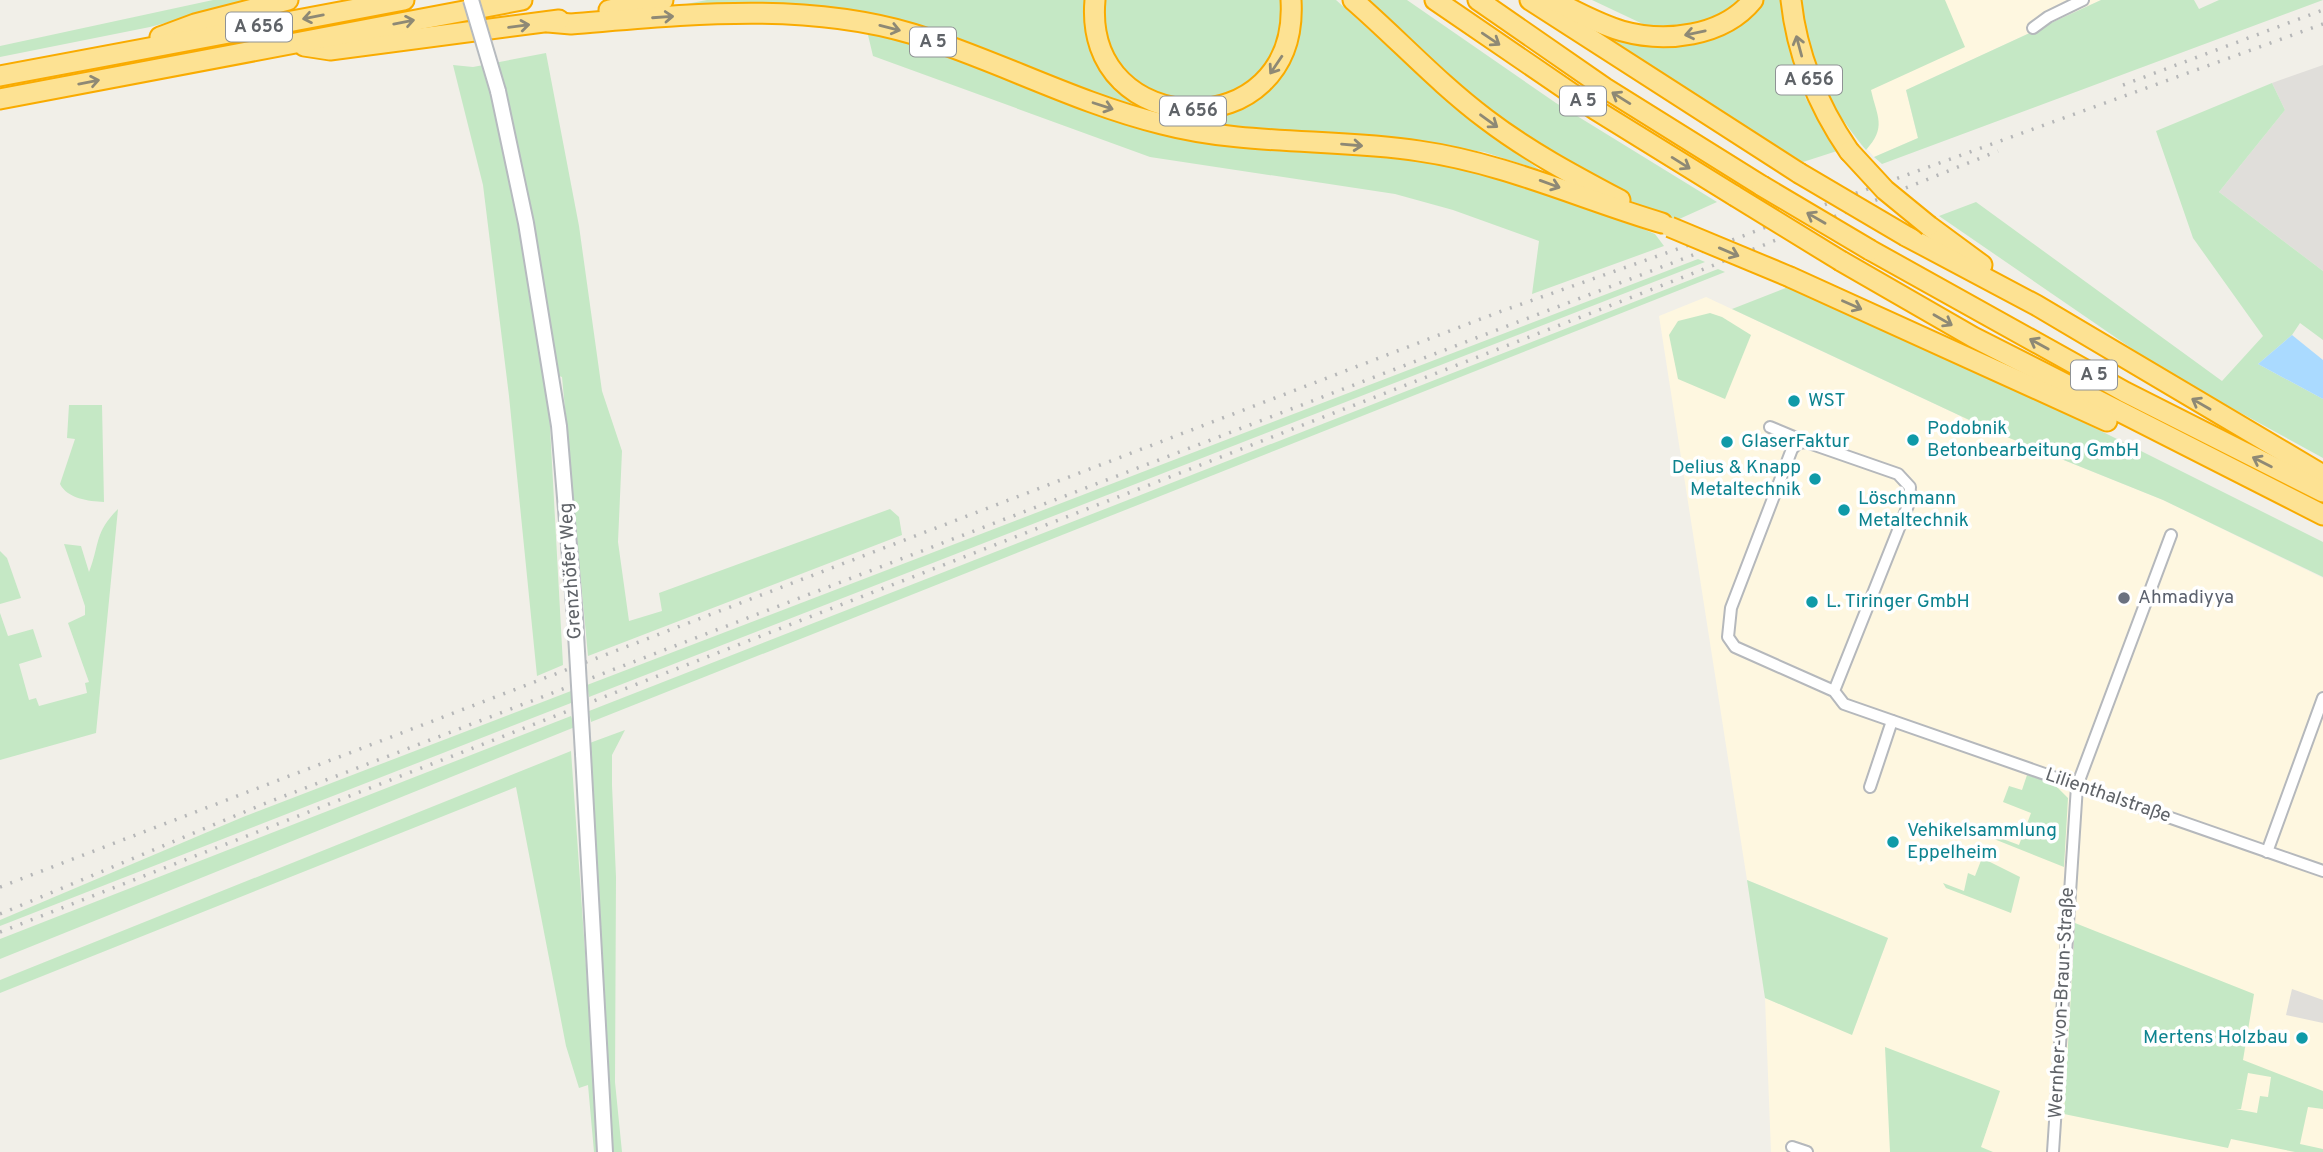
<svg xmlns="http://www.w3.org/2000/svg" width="2323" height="1152" font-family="Overpass,sans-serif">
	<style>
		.commercial { fill: #fef7e0 }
		.industrial { fill: #e0deda }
		.green { fill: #c5e8c5; fill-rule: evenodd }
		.water { fill: #aadaff }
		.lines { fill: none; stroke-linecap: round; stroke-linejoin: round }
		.minor-casing { stroke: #b5b8bc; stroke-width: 14 }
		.secondary-casing { stroke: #b6babf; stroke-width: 18 }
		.motorway-casing { stroke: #f9ab00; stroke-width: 23 }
		.minor { stroke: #fff; stroke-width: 10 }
		.secondary { stroke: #fff; stroke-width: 14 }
		.motorway { stroke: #fde293; stroke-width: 19 }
		.rail { stroke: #b6b7b8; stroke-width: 3.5; stroke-dasharray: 2 9; stroke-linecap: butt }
		.secondary-bridge-casing { stroke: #b6babf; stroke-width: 18; stroke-linecap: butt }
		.motorway-bridge-casing { stroke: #f9ab00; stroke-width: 23; stroke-linecap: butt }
		.secondary-bridge { stroke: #fff; stroke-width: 14 }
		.motorway-bridge { stroke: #fde293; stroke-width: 19 }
		.oneway { stroke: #8e8975 }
		.culture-dot { fill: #0f9aa8; stroke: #fff; stroke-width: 2.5 }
		.worship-dot { fill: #6b7280; stroke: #fff; stroke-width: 2.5 }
		.labels { text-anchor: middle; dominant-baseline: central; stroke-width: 7; stroke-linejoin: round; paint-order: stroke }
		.shield { fill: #fff; stroke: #8f9295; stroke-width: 2 }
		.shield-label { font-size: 18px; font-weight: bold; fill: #5f6368 }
		.culture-label { font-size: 19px; fill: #0d838f; stroke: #fff; text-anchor: start }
		.street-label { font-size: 19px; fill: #5f6368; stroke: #fff }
		.worship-label { font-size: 19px; fill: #5b616d; stroke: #fff; text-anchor: start }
	</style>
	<rect width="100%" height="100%" fill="#f1efe8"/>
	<g class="commercial">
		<path d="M1801 0H2101L1906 90 1918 138 1874 157 1845 123Z"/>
		<path d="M1706 297 1997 433 2163 500 2323 578V1152H1771L1765 998 1852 1034 1888 938 1747 880 1659 316Z"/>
	</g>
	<g class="industrial">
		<path d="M2323 65V271L2219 192 2285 110 2272 83Z"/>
		<path d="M2292 989 2323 1000V1023L2286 1015Z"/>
	</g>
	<g class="green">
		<path d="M213 0H253L150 27 0 57V46Z"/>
		<path d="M707 0H1282L1299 11 1298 0H1336L1462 114 1540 170 1484 152 1446 147 1655 234 1664 246 1532 294 1539 241 1453 210 1395 194 1150 157 873 56 863 14 682 8 681 5Z"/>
		<path d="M1360 0H1407L1556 103 1717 202 1677 220 1602 189 1467 98Z"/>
		<path d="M1592 0H1785L1790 50 1806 99 1837 151 1803 162 1651 70 1593 30 1683 43Z"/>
		<path d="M1801 0H1945L1965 47 1871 90C1877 117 1887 127 1866 150 1823 96 1810 69 1801 0Z"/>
		<path d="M2101 0H2194L2199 9 2219 0H2323L1882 164 1874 157 1918 138 1906 90Z"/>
		<path d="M546 53 579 226 602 391 622 451 618 542 629 621 662 611 659 593 890 509 899 517 902 535 588 656 562 377 547 372 563 665 537 676 509 396 483 185 453 65 473 67Z"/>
		<path d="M2272 83 2285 110 2219 192 2323 271V340L2300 323 2292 335 2258 364 2323 399V458L2166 372 1939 216 1976 202 2222 381 2263 336 2193 238 2156 131Z"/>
		<path d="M1698 259 1705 262 589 697 587 685Z"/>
		<path d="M1718 269 1725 272 591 722 589 711Z"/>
		<path d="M1788 287 2027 394 2323 542V577L2163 500 1997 433 1732 309Z"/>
		<path d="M1710 313 1722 317 1751 335 1725 399 1678 379 1669 335 1678 321Z"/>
		<path d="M69 405H102L104 502C88 501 68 499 60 484L75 439 67 438Z"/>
		<path d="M118 509 96 733 0 760V613L8 636 33 629 42 657 19 664 29 700 36 698 39 706 87 693 85 683 89 682 68 623 85 615V606L64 544 81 546 89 572C100 544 94 533 118 509Z"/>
		<path d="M0 551 7 558 21 598 0 604Z"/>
		<path d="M571 691V703L0 926V920L243 817Z"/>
		<path d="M571 716 575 727 0 959V939Z"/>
		<path d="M625 730 612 755V785L616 877 615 1082 622 1152H611L587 744Z"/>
		<path d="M571 751 599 1152H594L588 1085 579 1088 566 1046 516 787 0 993V980Z"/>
		<path d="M2027 775 2053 783 2068 798 2064 867 1994 839 1995 836 2019 845 2031 813 2003 802 2009 786 2022 790Z"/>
		<path d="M1982 858 2020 877 2011 913 1946 888 1943 883 1964 891 1968 873 1975 876Z"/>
		<path d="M1747 880 1888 938 1852 1035 1765 998Z"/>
		<path d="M2075 923 2254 994 2243 1060 2323 1091V1109L2308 1107 2300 1144 2323 1149V1152H2295L2231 1139 2228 1148 2064 1114ZM2248 1073 2271 1077 2268 1097 2260 1096 2257 1113 2236 1109H2241Z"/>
		<path d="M1885 1047 2000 1091 1981 1147 1993 1152H1890Z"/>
	</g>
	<path class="water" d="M2292 335 2323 360V399L2258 364Z"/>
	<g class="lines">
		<g class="minor-casing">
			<g id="minor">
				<path d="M2033 28 2048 17 2083 0"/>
				<path d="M1770 427 1806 442"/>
				<path d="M1834 691 1909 503 1910 487 1898 474 1806 442 1798 443 1792 449 1731 608 1728 637 1735 647 1834 691 1844 704 2323 871"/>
				<path d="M1870 787 1892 721"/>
				<path d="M2267 852 2323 698"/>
				<path d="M1792 1147 1807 1152"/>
				<path d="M2053 1152 2077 786 2171 535"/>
			</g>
		</g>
		<g class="secondary-casing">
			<g id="secondary">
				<path d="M498 91 526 223 559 426 575 617"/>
				<path d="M583 754 605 1152"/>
			</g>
		</g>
		<g class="motorway-casing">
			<g id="motorway">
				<path d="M1095 0C1082 142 1300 149 1291 0"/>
				<path d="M1353 0C1398 39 1438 83 1486 119 1528 151 1573 175 1620 200"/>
				<path d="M1435 0 1596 110 1735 196"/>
				<path d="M1478 0 1605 88 1762 186"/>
				<path d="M1530 0 1799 173"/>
				<path d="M1553 0C1575 11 1598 24 1622 31 1665 43 1723 37 1753 0"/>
				<path d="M1791 0C1797 56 1817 104 1849 151"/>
				<path d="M609 10 663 0"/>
				<path d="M548 22 571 24C684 15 802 1 913 34 997 60 1076 103 1162 124 1246 146 1334 138 1419 151 1504 163 1581 199 1662 223"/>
				<path d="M160 37 195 24 288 0"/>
				<path d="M304 46 330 50 559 20"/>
				<path d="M0 76 404 0"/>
				<path d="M0 99 522 0"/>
				<path d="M1929 226 1982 265"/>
				<path d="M1906 236 2036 305 2323 475"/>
				<path d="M1870 250 2125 392 2323 492"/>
				<path d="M1841 261 1973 337 2323 515"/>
				<path d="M1790 277 2107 421"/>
			</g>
		</g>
		<use href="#minor" class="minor"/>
		<use href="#secondary" class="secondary"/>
		<use href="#motorway" class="motorway"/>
		<g class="rail">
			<path d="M2123 85 2323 10"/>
			<path d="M0 887 1499 312 1703 240"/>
			<path d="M0 914 261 805 1476 338 1829 203 2323 24"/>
			<path d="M0 932 1704 269 1998 151"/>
		</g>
		<g class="secondary-bridge-casing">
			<g id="secondary-bridge">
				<path d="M471 0 498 91"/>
				<path d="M575 617 583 754"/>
			</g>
		</g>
		<g class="motorway-bridge-casing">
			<g id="motorway-bridge">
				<path d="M1849 151 1885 190 1929 226"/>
				<path d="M1799 173 1906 236"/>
				<path d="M1762 186 1870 250"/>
				<path d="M1735 196 1841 261"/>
				<path d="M1670 227 1790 277"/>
			</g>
		</g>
		<use href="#secondary-bridge" class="secondary-bridge"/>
		<use href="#motorway-bridge" class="motorway-bridge"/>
	</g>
	<defs><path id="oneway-shaft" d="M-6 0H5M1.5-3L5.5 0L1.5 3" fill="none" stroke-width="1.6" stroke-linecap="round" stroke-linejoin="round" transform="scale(1.75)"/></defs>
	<g class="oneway">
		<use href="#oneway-shaft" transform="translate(313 17) rotate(169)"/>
		<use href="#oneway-shaft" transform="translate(663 17) rotate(-4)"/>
		<use href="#oneway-shaft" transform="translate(404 22) rotate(-11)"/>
		<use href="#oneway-shaft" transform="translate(519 26) rotate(-7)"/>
		<use href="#oneway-shaft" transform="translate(890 28) rotate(14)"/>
		<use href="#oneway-shaft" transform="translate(1695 33) rotate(168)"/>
		<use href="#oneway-shaft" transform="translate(1491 39) rotate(34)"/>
		<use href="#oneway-shaft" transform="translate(1799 46) rotate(-105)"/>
		<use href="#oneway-shaft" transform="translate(1276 65) rotate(124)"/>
		<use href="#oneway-shaft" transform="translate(89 82) rotate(-11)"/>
		<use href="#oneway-shaft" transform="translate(1621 98) rotate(-148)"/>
		<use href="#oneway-shaft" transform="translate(1103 106) rotate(18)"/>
		<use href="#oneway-shaft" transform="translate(1489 121) rotate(36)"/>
		<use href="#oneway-shaft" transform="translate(1352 145) rotate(5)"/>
		<use href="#oneway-shaft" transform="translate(1681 163) rotate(32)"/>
		<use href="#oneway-shaft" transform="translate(1550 184) rotate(20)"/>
		<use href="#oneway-shaft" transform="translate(1816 218) rotate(-150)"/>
		<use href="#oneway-shaft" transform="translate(1729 252) rotate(23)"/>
		<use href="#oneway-shaft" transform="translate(1852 305) rotate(24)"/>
		<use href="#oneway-shaft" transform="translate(1943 320) rotate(30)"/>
		<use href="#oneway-shaft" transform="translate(2039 344) rotate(-151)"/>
		<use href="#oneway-shaft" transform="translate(2201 404) rotate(-150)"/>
		<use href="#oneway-shaft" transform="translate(2262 462) rotate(-153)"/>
	</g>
	<g class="culture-dot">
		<circle cx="1794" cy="401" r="7"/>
		<circle cx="1913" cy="440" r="7"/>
		<circle cx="1727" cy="442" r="7"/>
		<circle cx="1815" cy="479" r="7"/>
		<circle cx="1844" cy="510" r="7"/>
		<circle cx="1812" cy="602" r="7"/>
		<circle cx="1893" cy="842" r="7"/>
		<circle cx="2302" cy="1038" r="7"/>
	</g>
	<circle class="worship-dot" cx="2124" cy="598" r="7"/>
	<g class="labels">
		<g class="shield">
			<rect x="226" y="12.5" width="66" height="29" rx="5"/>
			<rect x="910" y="27.5" width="46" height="29" rx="5"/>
			<rect x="1776" y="65.5" width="66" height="29" rx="5"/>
			<rect x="1560" y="86.5" width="46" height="29" rx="5"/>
			<rect x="1160" y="96.5" width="66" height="29" rx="5"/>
			<rect x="2071" y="360.5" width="46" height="29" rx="5"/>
		</g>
		<g class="shield-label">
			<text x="259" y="27">A 656</text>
			<text x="933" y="42">A 5</text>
			<text x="1809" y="80">A 656</text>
			<text x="1583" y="101">A 5</text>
			<text x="1193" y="111">A 656</text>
			<text x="2094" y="375">A 5</text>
		</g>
		<g class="culture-label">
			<text x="1808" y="401">WST</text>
			<text x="1927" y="429">Podobnik<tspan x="1927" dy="22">Betonbearbeitung GmbH</tspan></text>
			<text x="1741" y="442">GlaserFaktur</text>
			<text x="1801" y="468" text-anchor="end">Delius &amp; Knapp<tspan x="1801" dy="22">Metaltechnik</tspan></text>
			<text x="1858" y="499">Löschmann<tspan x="1858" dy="22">Metaltechnik</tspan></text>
			<text x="1826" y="602">L. Tiringer GmbH</text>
			<text x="1907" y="831">Vehikelsammlung<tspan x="1907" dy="22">Eppelheim</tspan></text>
			<text x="2288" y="1038" text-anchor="end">Mertens Holzbau</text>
		</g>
		<g class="street-label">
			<text transform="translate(571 571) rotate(-94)">Grenzhöfer Weg</text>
			<text transform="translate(2108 796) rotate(19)">Lilienthalstraße</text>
			<text transform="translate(2062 1003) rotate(-87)">Wernher-von-Braun-Straße</text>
		</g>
		<g class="worship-label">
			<text x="2138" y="598">Ahmadiyya</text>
		</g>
	</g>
</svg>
